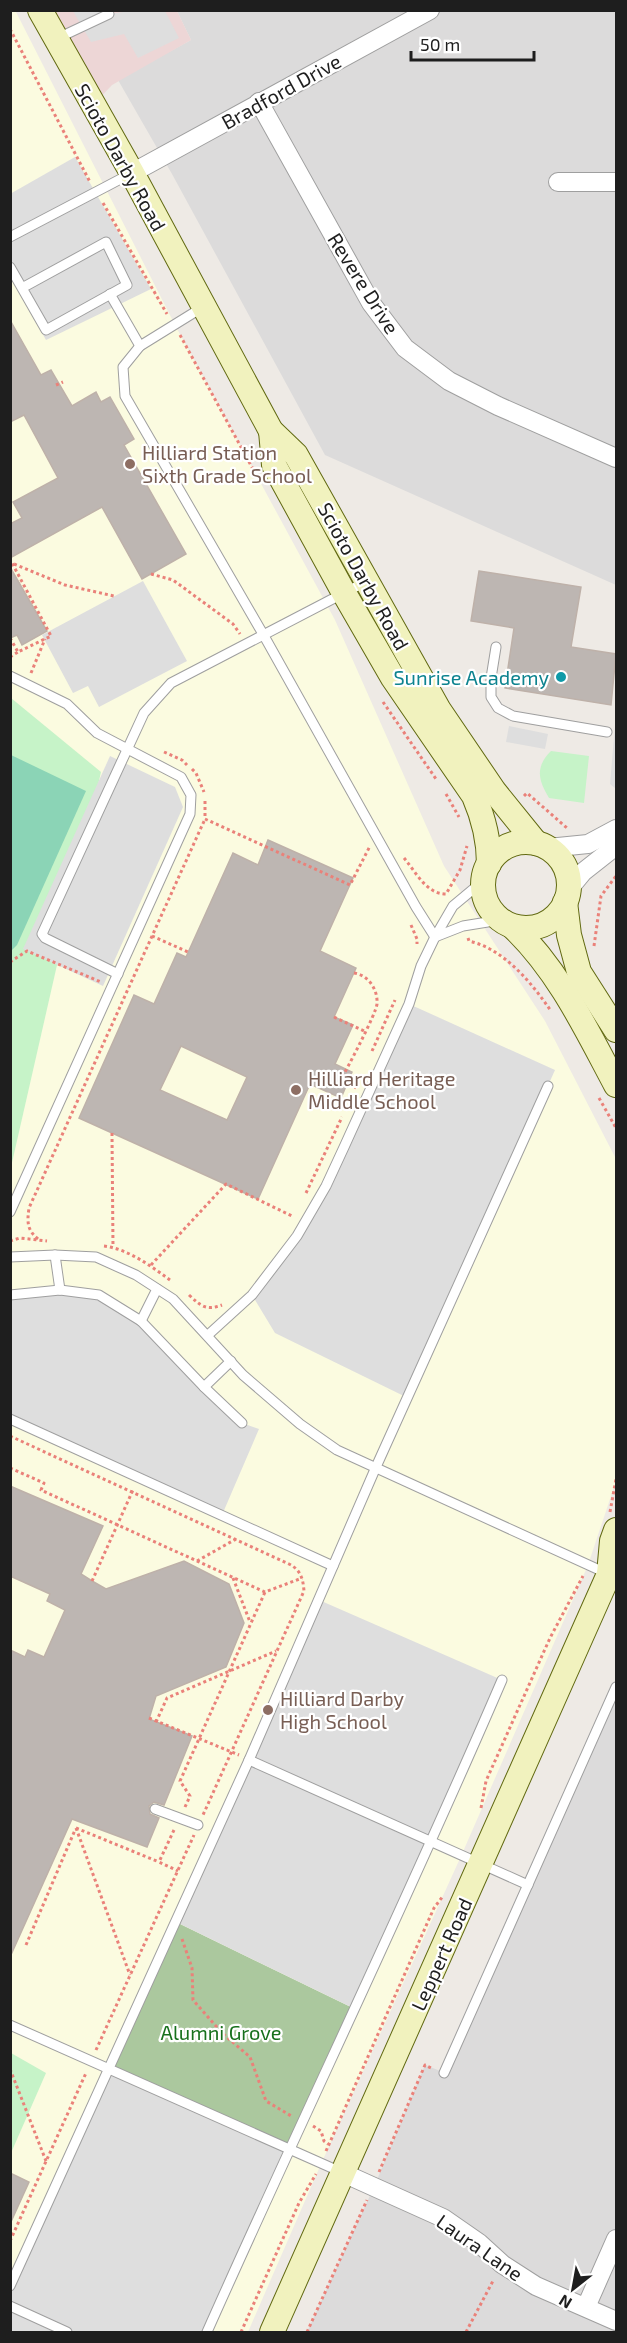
<svg xmlns="http://www.w3.org/2000/svg" width="627" height="2343" font-family="'Exo 2',sans-serif">
	<style>
		.residential { fill: #dcdbdb }
		.commercial { fill: #edd6d6 }
		.education { fill: #fbfbe0 }
		.forest { fill: #abc89e }
		.park { fill: #c6f3c8 }
		.pitch { fill: #8bd4b6 }
		.parking { fill: #dedede }
		.building { fill: #bdb6b2; stroke: #beb1a9; stroke-width: 1.5; fill-rule: evenodd }
		.lines { fill: none; stroke-linecap: round; stroke-linejoin: round }
		.lane-casing { stroke: #9f9f9f; stroke-width: 11 }
		.street-casing { stroke: #9f9f9f; stroke-width: 20 }
		.secondary-casing { stroke: #616911; stroke-width: 26 }
		.path { stroke: #ea8179; stroke-width: 3; stroke-dasharray: 3 3; stroke-linecap: butt }
		.lane { stroke: #fff; stroke-width: 9 }
		.street { stroke: #fff; stroke-width: 18 }
		.secondary { stroke: #f1f2be; stroke-width: 24 }
		.education-dot { fill: #8d6e63; stroke: #fff; stroke-width: 2 }
		.culture-dot { fill: #0f9aa8; stroke: #fff; stroke-width: 2 }
		.labels { text-anchor: middle; dominant-baseline: central; stroke-width: 4.5; stroke-linejoin: round; paint-order: stroke }
		.street-label { font-size: 20px; fill: #1e1e1e; stroke: #fff }
		.education-label { font-size: 20px; fill: #785e54; stroke: #fff; text-anchor: start }
		.culture-label { font-size: 20px; fill: #0d838f; stroke: #fff; text-anchor: end }
		.park-label { font-size: 20px; fill: #17701c; stroke: #fff }
	</style>
	<rect width="100%" height="100%" fill="#eeeae5"/>
	<g class="residential">
		<path d="M177 11H616V585L325 455 172 174 118 80 191 40Z"/>
		<path d="M616 1687V2332H307L374 2187 425 2065 443 2072Z"/>
	</g>
	<path class="commercial" d="M40 11H177L191 40 112 85 93 105Z"/>
	<path class="education" d="M15 10 175 325 335 620 444 866 545 1021 616 1159V1481L588 1565 462 1854 321 2164 248 2332H11L10 11Z"/>
	<path class="forest" d="M176 1922 355 2009 289 2149 110 2068Z"/>
	<g class="park">
		<path d="M11 698 101 772 11 1167Z"/>
		<path d="M551 751 589 756 584 803 549 798C538 780 535 767 551 751Z"/>
		<path d="M11 2053 46 2073 11 2153Z"/>
	</g>
	<path class="pitch" d="M11 755 86 791 17 945 11 951Z"/>
	<g class="parking">
		<path d="M73 11H107L109 14 130 11H165L179 38 138 58 124 34 91 42Z"/>
		<path d="M75 157 151 289 46 340 11 278 10 194Z"/>
		<path d="M143 581 187 661 99 707 88 686 73 693 42 635Z"/>
		<path d="M616 714V789L610 784Z"/>
		<path d="M509 726 548 734 545 749 506 742Z"/>
		<path d="M110 756 175 787 183 807 103 986 23 949Z"/>
		<path d="M409 1004 555 1070 408 1398 275 1333 252 1295 297 1236Z"/>
		<path d="M60 1290 99 1295 141 1321 242 1423 259 1429 222 1515 11 1419V1295Z"/>
		<path d="M319 1600 502 1680 355 2009 176 1922Z"/>
		<path d="M110 2068 289 2149 207 2332H11V2286Z"/>
	</g>
	<g class="building">
		<path d="M10 320 41 375 51 370 72 406 96 392 101 402 110 397 134 439 124 445 186 554 142 579 102 507 10 558V524L22 518 13 502 58 478 24 415 10 422Z"/>
		<path d="M10 567 47 631 22 645 17 635 10 638Z"/>
		<path d="M479 571 581 587 571 647 616 654 611 705 505 688 514 628 471 621Z"/>
		<path d="M268 840 353 878 320 951 356 968 334 1017 353 1025 335 1064 352 1072 341 1098 310 1084 258 1199 79 1118 134 995 154 1004 177 953 186 957 233 853 258 865ZM181 1046 247 1077 227 1120 160 1090Z"/>
		<path d="M10 1486 103 1526 81 1574 92 1581 106 1589 184 1561 229 1584 244 1623 226 1667 156 1696 149 1719 192 1736 164 1805 154 1802 149 1806 150 1814 159 1818 147 1847 72 1819 10 1957V1650L25 1657 28 1650 44 1657 65 1610 47 1601 50 1594 10 1576Z"/>
		<path d="M10 2173 29 2182 10 2224Z"/>
	</g>
	<g class="lines">
		<g class="lane-casing">
			<g id="lane">
				<path d="M58 38 109 14"/>
				<path d="M10 237 132 173"/>
				<path d="M10 267 46 330 127 285 106 242 22 288"/>
				<path d="M110 294 140 346"/>
				<path d="M203 307 140 346 123 367 125 396 263 634 416 907 435 937"/>
				<path d="M496 647 491 678V697L498 708 513 716 607 732"/>
				<path d="M10 676 67 704 97 733 181 777 191 795 190 814 10 1212"/>
				<path d="M435 937 463 926 500 920"/>
				<path d="M118 974 45 938 42 934 144 713 171 683 367 581"/>
				<path d="M55 1255 60 1290"/>
				<path d="M10 1257 55 1255 96 1257 136 1275 173 1299 243 1375 300 1424 337 1450 606 1573"/>
				<path d="M10 1295 60 1290 99 1295 141 1321 204 1387 242 1423"/>
				<path d="M141 1321 157 1289"/>
				<path d="M208 1335 252 1295 297 1236 326 1186 345 1145 409 1004 421 966 435 937 453 906 483 881"/>
				<path d="M204 1387 231 1361"/>
				<path d="M10 1419 333 1566"/>
				<path d="M249 1760 528 1885"/>
				<path d="M155 1809 198 1825"/>
				<path d="M10 2025 341 2172"/>
				<path d="M444 2073 616 1687"/>
				<path d="M10 2286 249 1760 376 1467 548 1086"/>
				<path d="M10 2306 67 2332"/>
				<path d="M207 2332C304 2114 408 1899 502 1680"/>
			</g>
		</g>
		<g class="street-casing">
			<g id="street">
				<path d="M259 102 371 303 405 348 449 381 498 406 616 458"/>
				<path d="M132 173 430 10"/>
				<path d="M558 182H616"/>
				<path d="M548 848 588 844 616 829"/>
				<path d="M569 889 583 872 616 846"/>
				<path d="M343 2173 443 2218 479 2243 502 2264 536 2286 616 2321"/>
				<path d="M586 2307 616 2239"/>
			</g>
		</g>
		<g class="secondary-casing">
			<g id="secondary">
				<path d="M40 10 132 173 271 431 296 455 439 710 494 791 536 843"/>
				<path d="M271 431 274 465 344 593 393 678 474 796C484 819 489 839 489 864"/>
				<circle cx="526" cy="885" r="43"/>
				<path d="M565 902 569 935 579 972 616 1030"/>
				<path d="M513 927C559 971 586 1029 616 1085"/>
				<path d="M609 1574 612 1541 616 1530"/>
				<path d="M272 2332 609 1574 616 1565"/>
			</g>
		</g>
		<g class="path">
			<path d="M10 29 90 182"/>
			<path d="M103 203 167 314"/>
			<path d="M180 335 254 471"/>
			<path d="M56 385 63 382"/>
			<path d="M14 564 65 585 114 596"/>
			<path d="M151 574 173 580 233 624 240 634"/>
			<path d="M10 638 18 652 51 636 12 563"/>
			<path d="M10 657 18 652"/>
			<path d="M31 673 45 639"/>
			<path d="M383 702 436 779"/>
			<path d="M164 752 182 760 187 765"/>
			<path d="M192 769 196 773 204 792"/>
			<path d="M446 794 459 817"/>
			<path d="M524 796 527 793 567 828H569"/>
			<path d="M205 801V819L350 885 370 846"/>
			<path d="M404 858C416 872 426 894 446 894L460 870 467 846"/>
			<path d="M411 925 417 939V944"/>
			<path d="M152 936 188 952"/>
			<path d="M468 938 469 941C504 949 531 982 551 1011"/>
			<path d="M594 946 601 896 616 876"/>
			<path d="M10 962 27 951 101 982"/>
			<path d="M354 973C368 975 378 989 377 1004 376 1014 347 1069 340 1081L356 1088"/>
			<path d="M334 1017 364 1031"/>
			<path d="M372 1051 395 1000"/>
			<path d="M599 1098 616 1128"/>
			<path d="M112 1133 113 1247"/>
			<path d="M306 1193 342 1117"/>
			<path d="M38 1239C27 1230 27 1222 29 1208L205 819"/>
			<path d="M10 1241 20 1238 47 1241"/>
			<path d="M104 1246C128 1249 151 1266 170 1280"/>
			<path d="M151 1265 226 1184 294 1217"/>
			<path d="M189 1295C201 1306 206 1311 222 1305"/>
			<path d="M10 1436 289 1564C301 1570 303 1579 304 1591L203 1815"/>
			<path d="M10 1468 44 1483 41 1490 265 1592 302 1578"/>
			<path d="M610 1512 616 1479"/>
			<path d="M197 1561 236 1539"/>
			<path d="M233 1578 250 1622"/>
			<path d="M92 1581 133 1490"/>
			<path d="M149 1718 239 1755"/>
			<path d="M156 1722 167 1698 276 1651"/>
			<path d="M185 1807 190 1796 180 1781 265 1592"/>
			<path d="M481 1808 486 1781 550 1638 583 1576"/>
			<path d="M76 1828 130 1975"/>
			<path d="M76 1828 159 1862"/>
			<path d="M174 1830 159 1862 178 1871"/>
			<path d="M182 1939 192 1968 193 2000 222 2033 250 2057 266 2101 293 2117"/>
			<path d="M26 1945 75 1830"/>
			<path d="M96 2050 194 1835"/>
			<path d="M10 2069 46 2161"/>
			<path d="M313 2126 321 2131 324 2141 328 2144"/>
			<path d="M326 2151 434 1908 443 1896"/>
			<path d="M379 2172 425 2065 433 2069"/>
			<path d="M10 2241 86 2073"/>
			<path d="M241 2332 299 2203 316 2174"/>
			<path d="M307 2332 367 2200"/>
			<path d="M466 2332 494 2279"/>
		</g>
		<use href="#lane" class="lane"/>
		<use href="#street" class="street"/>
		<use href="#secondary" class="secondary"/>
	</g>
	<g class="education-dot">
		<circle cx="130" cy="464" r="6"/>
		<circle cx="296" cy="1090" r="6"/>
		<circle cx="268" cy="1710" r="6"/>
	</g>
	<circle class="culture-dot" cx="561" cy="677" r="6"/>
	<g class="labels">
		<g class="street-label">
			<text transform="translate(281 91) rotate(-29)">Bradford Drive</text>
			<text transform="translate(121 157) rotate(61)">Scioto Darby Road</text>
			<text transform="translate(364 283) rotate(58)">Revere Drive</text>
			<text transform="translate(364 576) rotate(61)">Scioto Darby Road</text>
			<text transform="translate(441 1954) rotate(-66)">Leppert Road</text>
			<text transform="translate(480 2247) rotate(35)">Laura Lane</text>
		</g>
		<g class="education-label">
			<text x="142" y="452">Hilliard Station<tspan x="142" dy="23">Sixth Grade School</tspan></text>
			<text x="308" y="1078">Hilliard Heritage<tspan x="308" dy="23">Middle School</tspan></text>
			<text x="280" y="1698">Hilliard Darby<tspan x="280" dy="23">High School</tspan></text>
		</g>
		<g class="culture-label">
			<text x="549" y="677">Sunrise Academy</text>
		</g>
		<g class="park-label">
			<text x="221" y="2032">Alumni Grove</text>
		</g>
	</g>
	<rect width="627" height="2343" fill="none" stroke="#1e1e1e" stroke-width="24"/>
	<g transform="translate(573 2289) rotate(211)" stroke="#ffffff" stroke-width="4.5" paint-order="stroke">
	<path d="M0-4.5L10 22L0 15L-10 22Z" fill="#1e1e1e"/>
	<text y="-9" font-size="16" font-weight="bold" text-anchor="middle" fill="#1e1e1e">N</text>
	</g>
	<path d="M411 51v9h123v-9" fill="none" stroke="#1e1e1e" stroke-width="3"/>
	<text x="420" y="51" font-size="18" fill="#1e1e1e" stroke="#ffffff" stroke-width="4.5" paint-order="stroke">50 m</text>
</svg>
